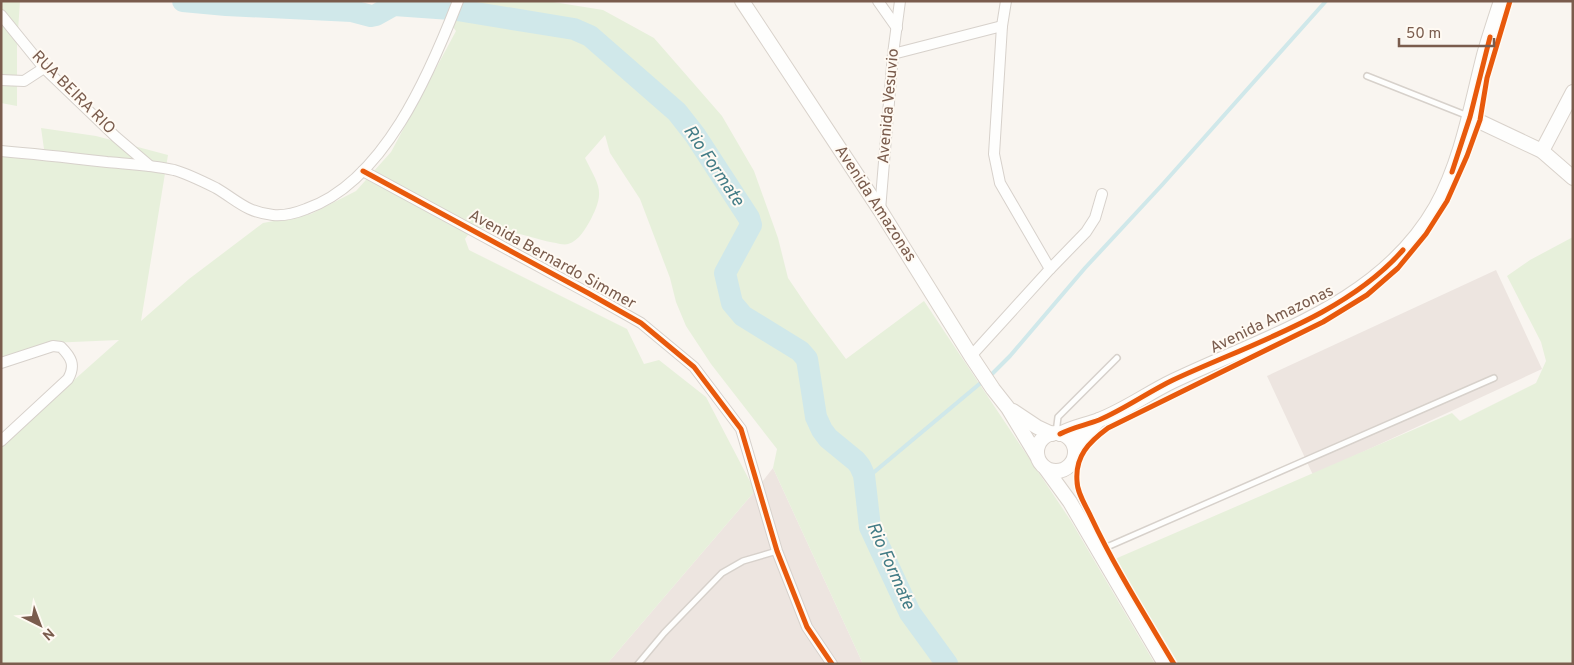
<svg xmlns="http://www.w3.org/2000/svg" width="1574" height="665" font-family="Overpass,sans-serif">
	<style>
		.industrial { fill: #ede5e0 }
		.green { fill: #e7f0db }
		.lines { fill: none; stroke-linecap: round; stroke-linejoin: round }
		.stream { stroke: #d0e8ea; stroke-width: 4 }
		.river { stroke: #d0e8ea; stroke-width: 22 }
		.lane-casing { stroke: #d7d1cb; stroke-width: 8 }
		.street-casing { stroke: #d7d1cb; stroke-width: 12 }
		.secondary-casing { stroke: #d9d2cb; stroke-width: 16 }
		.lane { stroke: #fefefd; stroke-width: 5 }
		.street { stroke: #fefefd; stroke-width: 10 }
		.secondary { stroke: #fefefd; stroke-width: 14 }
		.cycleway-casing { stroke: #fffaf3; stroke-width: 8 }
		.cycleway { stroke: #e8590c; stroke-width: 5 }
		.labels { text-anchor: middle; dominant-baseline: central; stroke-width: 4; stroke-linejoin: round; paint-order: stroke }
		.street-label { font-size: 16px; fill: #7a5c4d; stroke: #fffaf3 }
		.water-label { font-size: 18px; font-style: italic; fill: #437c86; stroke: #fffaf3 }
	</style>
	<rect width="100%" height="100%" fill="#f9f5f0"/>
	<g class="industrial">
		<path d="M1496 270 1542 369 1313 475 1267 376Z"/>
		<path d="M773 468 863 664H607L755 491Z"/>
	</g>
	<g class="green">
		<path d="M1 1H20L17 46V106L1 103Z"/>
		<path d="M225 1H547L603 10 654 38 722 116 754 171 778 238 788 278 811 312 846 359 924 301 1071 521 1155 664H863L773 468 777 449 711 364 686 326 676 302 670 278 640 199 610 153 605 135 585 158C598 185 606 190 591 219 586 228 579 241 568 244 565 245 559 244 556 243 537 241 489 221 473 230 470 232 467 236 465 239L469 250 627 329 644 364 659 360 706 397 755 491 607 664H1V447L10 437 119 340 49 343 1 358V148L44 149 41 128 96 136 168 155 141 321 189 279 263 223 311 214 356 191 391 152 456 31 453 27 461 2Z"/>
		<path d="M1573 237V664H1178L1115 559 1452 413 1460 421 1536 383 1546 361 1541 342 1507 276 1530 260Z"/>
	</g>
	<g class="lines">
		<g class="stream">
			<path d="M989 377 1010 356 1085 268 1162 185 1326 1"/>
			<path d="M864 475 873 473 983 381"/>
		</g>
		<path class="river" d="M183 1 226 5 352 11 371 16 376 15 394 5 451 9 574 29 590 36 677 112 695 135 749 218 751 225 725 273 732 303 743 316 800 351 807 359 816 417 822 430 828 438 856 461 860 466 864 475 870 527 910 613 947 664"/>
		<g class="lane-casing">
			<g id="lane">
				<path d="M1367 76 1468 116"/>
				<path d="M1056 433 1058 417 1117 358"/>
				<path d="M1100 550 1494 378"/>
				<path d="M638 664 664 633 722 573 743 561 777 551"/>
			</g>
		</g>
		<g class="street-casing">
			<g id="street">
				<path d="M878 1 897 28"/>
				<path d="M1 15 44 68 116 137 150 166"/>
				<path d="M1002 26 1006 1"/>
				<path d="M893 54 1002 26 994 154 1000 183 1050 269 971 356"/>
				<path d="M1 80 24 81 44 68"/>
				<path d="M1 151C36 154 72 158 107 162 129 164 152 165 174 170 188 174 204 182 216 188 238 201 246 212 273 215 284 216 296 213 306 209 384 182 430 73 458 1"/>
				<path d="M363 171 588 293 641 323 694 367 741 429 777 551 807 627 832 664"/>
				<path d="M880 210 893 54 900 1"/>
				<path d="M1050 269 1086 232 1095 218 1102 194"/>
				<path d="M1 363 53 346 61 347C71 357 76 365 68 379L1 441"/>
			</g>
		</g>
		<g class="secondary-casing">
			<g id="secondary">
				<path d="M742 1 880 210 971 356 993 389 1008 408 1037 456"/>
				<path d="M1470 117 1542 151 1573 178"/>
				<path d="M1542 151 1573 92"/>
				<path d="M1013 411 1037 427 1052 434"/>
				<circle cx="1056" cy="452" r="19"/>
				<path d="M1060 434C1073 427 1086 425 1099 420 1125 410 1148 393 1173 381 1267 336 1381 304 1436 207 1462 160 1471 106 1484 55 1489 37 1495 19 1501 1"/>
				<path d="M1075 452 1080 440 1099 420"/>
				<path d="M1046 469 1070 502 1165 664"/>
			</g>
		</g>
		<use href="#lane" class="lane"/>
		<use href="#street" class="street"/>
		<use href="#secondary" class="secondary"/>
		<g class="cycleway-casing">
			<g id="cycleway">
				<path d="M363 171 588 293 641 323 694 367 741 429 777 551 807 627 832 664"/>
				<path d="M1452 172 1470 117 1490 37"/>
				<path d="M1060 434C1073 427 1086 425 1099 420 1125 409 1148 392 1173 380 1250 344 1346 315 1403 250"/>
				<path d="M1174 664C1145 615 1115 568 1091 517 1086 506 1077 493 1077 481 1075 456 1089 442 1108 428L1323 322 1367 295 1398 268 1426 234 1447 201 1467 156 1480 120 1487 78 1510 1"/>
			</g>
		</g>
		<use href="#cycleway" class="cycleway"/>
	</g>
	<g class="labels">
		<g class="street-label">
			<text transform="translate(73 93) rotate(45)">RUA BEIRA RIO</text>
			<text transform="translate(889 106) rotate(-85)">Avenida Vesuvio</text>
			<text transform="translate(875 204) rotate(57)">Avenida Amazonas</text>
			<text transform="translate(552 260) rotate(29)">Avenida Bernardo Simmer</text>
			<text transform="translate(1272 320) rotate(-26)">Avenida Amazonas</text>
		</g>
		<g class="water-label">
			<text transform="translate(713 166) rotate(56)">Rio Formate</text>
			<text transform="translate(890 566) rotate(66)">Rio Formate</text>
		</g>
	</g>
	<rect width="1574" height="665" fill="none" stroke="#7a5c4d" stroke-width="5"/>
	<g transform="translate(40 625) rotate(138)" stroke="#fffaf3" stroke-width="4" paint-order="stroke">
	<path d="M0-4L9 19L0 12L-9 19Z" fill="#7a5c4d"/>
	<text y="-8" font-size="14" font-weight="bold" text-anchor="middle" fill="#7a5c4d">N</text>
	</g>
	<path d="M1399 38v8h95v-8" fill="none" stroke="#7a5c4d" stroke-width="2.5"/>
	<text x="1406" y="38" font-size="15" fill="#7a5c4d" stroke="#fffaf3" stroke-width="4" paint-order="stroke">50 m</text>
</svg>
